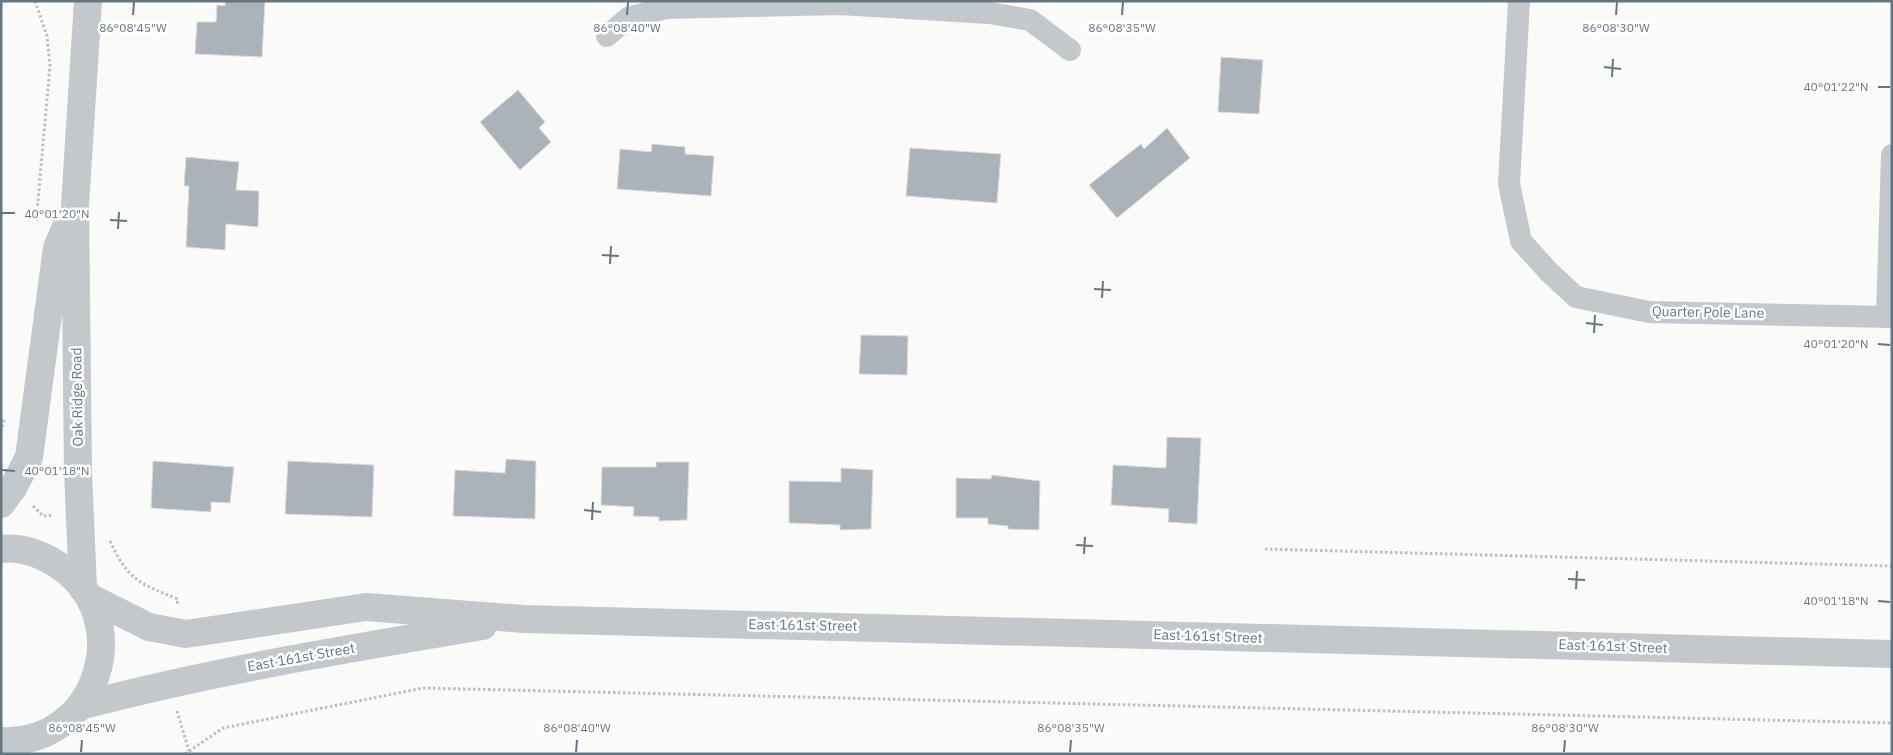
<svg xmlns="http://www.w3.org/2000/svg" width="1893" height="755" font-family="'IBM Plex Sans',sans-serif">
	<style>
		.building { fill: #aab3b9; stroke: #dcdcda }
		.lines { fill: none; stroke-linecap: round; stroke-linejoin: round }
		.path { stroke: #bbbfc2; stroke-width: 3; stroke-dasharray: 2.5 2.5; stroke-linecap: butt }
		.minor { stroke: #c3c8cc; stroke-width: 22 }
		.tertiary { stroke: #c3c8cc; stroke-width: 28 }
		.ticks { fill: none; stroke: #657683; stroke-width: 2 }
		.labels { text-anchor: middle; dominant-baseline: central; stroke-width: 5; stroke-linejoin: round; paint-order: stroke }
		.street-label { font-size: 14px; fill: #657683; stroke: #fff }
		.ticks-label { font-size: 12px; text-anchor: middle; fill: #657683; stroke: #fff; stroke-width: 5; stroke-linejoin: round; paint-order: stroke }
	</style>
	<rect width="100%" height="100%" fill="#fafaf8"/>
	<g class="building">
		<path d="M225 1H265L262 57 195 54 197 22H216L217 5 225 6Z"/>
		<path d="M1221 57 1263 60 1259 114 1218 112Z"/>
		<path d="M518 90 545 122 539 128 551 142 520 170 480 122Z"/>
		<path d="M1167 128 1190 158 1117 218 1089 185 1141 144 1144 149Z"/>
		<path d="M652 144 685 147V154L714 156 711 196 617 189 620 149 651 152Z"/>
		<path d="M910 148 1001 154 997 203 906 196Z"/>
		<path d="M186 157 239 162 236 190 259 191 258 227 226 224 225 250 186 247 189 186H184Z"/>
		<path d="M861 335 908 336 907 375 859 374Z"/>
		<path d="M1167 437 1201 438 1197 524 1168 522 1169 509 1111 505 1113 465 1166 468Z"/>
		<path d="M506 459 536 461 535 519 453 516 455 470 505 473Z"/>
		<path d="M153 461 234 467 230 503 211 502V512L151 508Z"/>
		<path d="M288 461 374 465 372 517 285 514Z"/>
		<path d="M656 462H689L687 520 659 521V517L633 516 634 507 601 505 602 467H656Z"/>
		<path d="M841 468 873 470 871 529 840 530V525L789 523V481L841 482Z"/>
		<path d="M992 475 1040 481 1039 530 1008 529V526L988 524V518H956V478L991 479Z"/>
	</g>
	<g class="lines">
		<g class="path">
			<path d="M35 1 47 36 50 65 36 223"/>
			<path d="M1 432 4 419"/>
			<path d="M33 506 43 516 53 515"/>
			<path d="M110 541C128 580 140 584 178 599L177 604"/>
			<path d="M1265 549 1892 566"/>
			<path d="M177 711 189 751"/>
			<path d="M185 754 223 728 423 688 1892 723"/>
		</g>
		<g class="minor">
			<path d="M1519 1 1509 184 1521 241 1549 272 1576 297 1649 312 1892 317"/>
			<path d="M607 36 628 18 666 8 840 4 989 13 1030 20 1070 50"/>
			<path d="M1887 317 1892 155"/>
		</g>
		<g class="tertiary">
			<path d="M1 504 13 488 29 457 57 248 68 222"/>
			<path d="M1 549C20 547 40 554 55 563 139 614 100 746 1 741"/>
			<path d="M83 589 78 472 75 205 88 1"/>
			<path d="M89 597 149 627 186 634 366 607 524 619 1892 654"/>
			<path d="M80 706C213 671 347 649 483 626"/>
		</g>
	</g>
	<path class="ticks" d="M133 15 134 2M627 15 628 2M1122 15 1123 2M1616 15 1617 2M1604 67 1621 69M1612 77 1613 59M1878 87H1890M2 213H15M110 220 127 221M118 229 119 212M602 255 619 256M610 264 611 246M1094 289 1111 290M1102 298 1103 281M1586 323 1603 325M1594 333 1595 315M1878 344 1890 345M2 470 15 471M584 510 601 512M592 520 593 502M1076 545 1093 546M1084 554 1085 537M1568 579 1585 580M1576 589 1577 571M1878 601 1890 602M81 752 82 740M576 752 577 740M1070 752 1071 740M1564 752 1565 740"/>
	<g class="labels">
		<g class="street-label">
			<text transform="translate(1708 312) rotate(1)">Quarter Pole Lane</text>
			<text transform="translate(77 397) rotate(-91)">Oak Ridge Road</text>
			<text transform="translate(803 625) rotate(1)">East 161st Street</text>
			<text transform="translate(1208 636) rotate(2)">East 161st Street</text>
			<text transform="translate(1613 646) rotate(2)">East 161st Street</text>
			<text transform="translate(301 657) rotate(-10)">East 161st Street</text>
		</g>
	</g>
	<g class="ticks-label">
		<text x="133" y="32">86°08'45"W</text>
		<text x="627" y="32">86°08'40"W</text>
		<text x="1122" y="32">86°08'35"W</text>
		<text x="1616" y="32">86°08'30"W</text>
		<text x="1836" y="91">40°01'22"N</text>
		<text x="57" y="218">40°01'20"N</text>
		<text x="1836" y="348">40°01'20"N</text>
		<text x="57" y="475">40°01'18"N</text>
		<text x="1836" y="605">40°01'18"N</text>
		<text x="82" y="732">86°08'45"W</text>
		<text x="577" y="732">86°08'40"W</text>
		<text x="1071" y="732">86°08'35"W</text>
		<text x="1565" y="732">86°08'30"W</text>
	</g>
	<rect width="1893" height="755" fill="none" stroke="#657683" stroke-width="5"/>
</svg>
